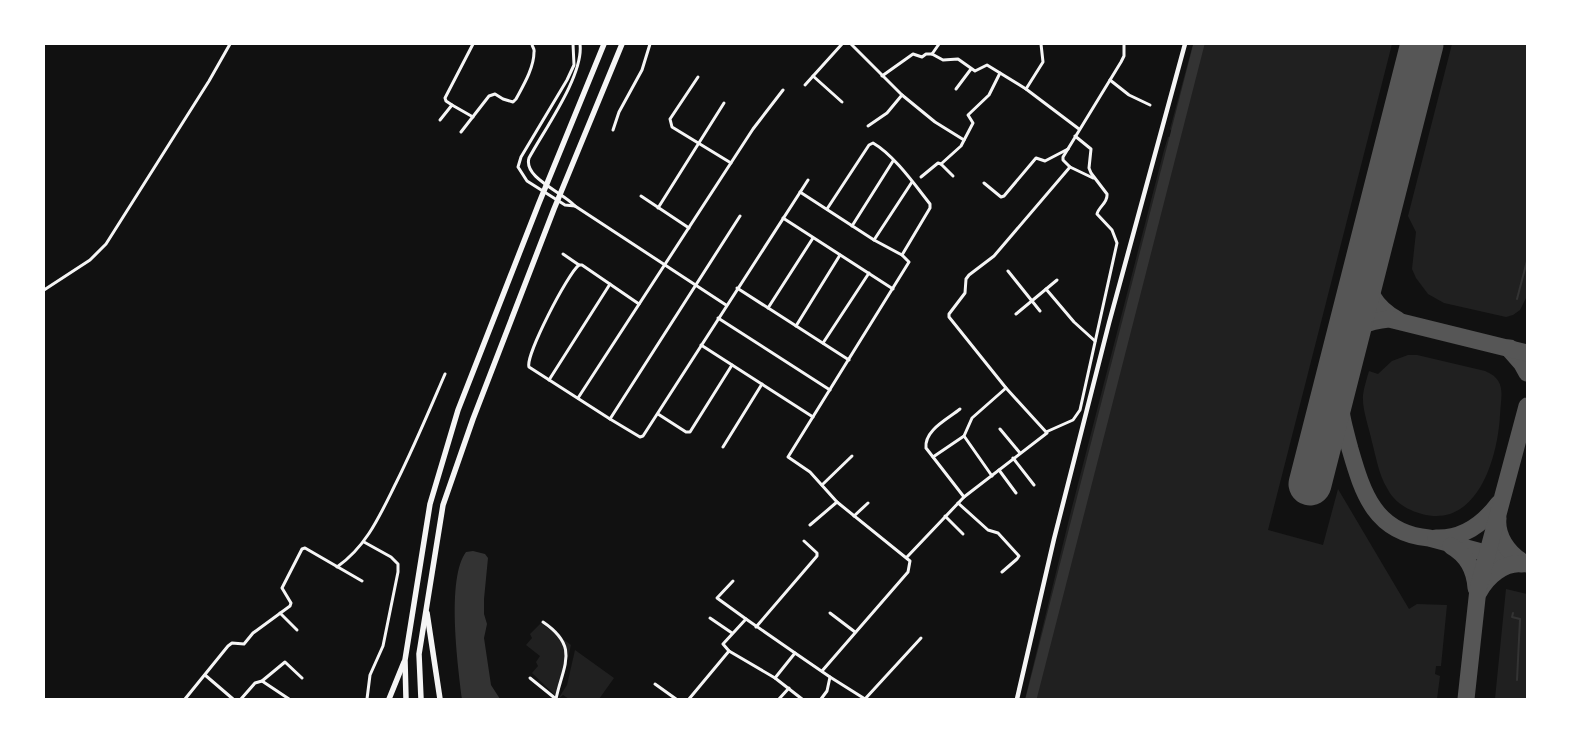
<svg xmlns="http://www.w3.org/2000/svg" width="1571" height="743" font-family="Rubik,sans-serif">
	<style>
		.green { fill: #202020 }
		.water { fill: #333 }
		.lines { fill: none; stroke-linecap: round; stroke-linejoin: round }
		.stream { stroke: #333; stroke-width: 2 }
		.river { stroke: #333; stroke-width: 11 }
		.taxiway { stroke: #565656; stroke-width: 17 }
		.runway { stroke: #565656; stroke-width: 43 }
		.minor { stroke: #f5f5f5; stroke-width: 3 }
		.secondary { stroke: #f5f5f5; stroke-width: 4.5 }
		.motorway { stroke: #f5f5f5; stroke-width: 5.5 }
	</style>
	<rect width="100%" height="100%" fill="#111"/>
	<g class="green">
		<path d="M1193 44H1392L1268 530 1323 545 1338 489 1409 609 1417 604 1447 605 1441 666H1436L1435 674 1440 676 1437 699H1025L1071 511 1164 150 1168 137H1172L1173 133 1170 129Z"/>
		<path d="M1452 44H1527V296L1520 310 1513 315 1506 317 1444 303 1428 294 1416 278 1412 269 1416 232 1408 216Z"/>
		<path d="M1408 355H1417L1485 371C1507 380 1501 395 1500 415 1498 456 1478 529 1422 514 1407 510 1394 502 1387 488 1379 475 1376 457 1372 442 1369 427 1362 410 1363 395 1364 387 1367 378 1369 371L1378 374 1392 361Z"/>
		<path d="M1506 589 1527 594V699H1495Z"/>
		<path d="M541 623 571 645 562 684 555 695 532 673 538 666 536 662 540 656 526 645 532 638 530 634Z"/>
		<path d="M575 650 614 678 599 699H569L563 695 558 699 567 685Z"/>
	</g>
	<path class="water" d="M473 551 485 554 488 558 484 599V614L487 624 484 638 491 685 500 699H462C458 666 446 579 466 552Z"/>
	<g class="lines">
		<g class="stream">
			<path d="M1517 299 1527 261"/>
			<path d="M1513 613 1512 617 1520 619 1517 680"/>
		</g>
		<path class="river" d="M1031 699 1199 44"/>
		<g class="taxiway">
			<path d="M1366 263C1364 289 1375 307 1398 320"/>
			<path d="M1510 348H1508L1522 364 1527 373"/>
			<path d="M1344 349C1352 327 1367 321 1389 319L1527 353"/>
			<path d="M1343 352C1342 365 1340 378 1340 392 1339 411 1345 430 1350 449 1363 494 1375 533 1429 538L1527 564"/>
			<path d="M1498 518C1496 536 1508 553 1523 562"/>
			<path d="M1436 538C1462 539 1483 524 1498 504"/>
			<path d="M1451 546C1467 555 1475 571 1476 588"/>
			<path d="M1479 592C1487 577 1504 562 1522 564"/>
			<path d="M1466 699 1478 589 1527 406"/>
		</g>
		<path class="runway" d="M1310 484 1422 44"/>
		<g class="minor">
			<path d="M573 44 574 65 567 80 521 157 518 167 527 181 565 205 575 206"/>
			<path d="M580 44C584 75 544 130 529 158 523 178 563 192 575 206L726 305"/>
			<path d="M851 44 902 95 935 122 964 140"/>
			<path d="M932 54 939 44"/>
			<path d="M813 76 842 102"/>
			<path d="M882 76 913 54 922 57 926 54H932L943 60 958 59 975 71 987 65 1026 89 1079 129"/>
			<path d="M698 77 670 119 672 127 731 163"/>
			<path d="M1110 80 1129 95 1150 105"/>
			<path d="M805 85 842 44"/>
			<path d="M956 89 971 69"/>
			<path d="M1026 89 1043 62 1041 44"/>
			<path d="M452 105 446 101 445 98 473 44"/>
			<path d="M440 120 452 105 473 117"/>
			<path d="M868 126 887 113 902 95"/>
			<path d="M613 130 619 112 642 70 650 44"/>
			<path d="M461 132 489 96 495 94 503 99 513 102 516 99C523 86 534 68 534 52 535 49 532 47 532 44"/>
			<path d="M941 164 961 146 973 123 968 115 989 95 1000 73"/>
			<path d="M921 177 938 163 941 164 953 176"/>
			<path d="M1093 178 1070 167 1063 160V157L1121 62 1124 56V44"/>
			<path d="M984 183 1001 197 1004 196 1036 158 1045 161 1068 149"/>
			<path d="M800 192 874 240 902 255 909 262 788 457 810 472 837 502 910 561 908 572 822 671"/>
			<path d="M641 196 689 228"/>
			<path d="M658 208 724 103"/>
			<path d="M827 209 869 145 873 143C894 155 915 185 930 204V208L902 255"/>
			<path d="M783 218 893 289"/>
			<path d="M852 226 893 161"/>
			<path d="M874 240 912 182"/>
			<path d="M563 254 579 265"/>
			<path d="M1008 271 1040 311"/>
			<path d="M737 288 849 360"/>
			<path d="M1046 289 1074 322 1095 341"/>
			<path d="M44 290 90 260 106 244 209 81 230 44"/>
			<path d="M639 304 582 265H579C568 273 525 356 529 367L610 419 740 216"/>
			<path d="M768 308 813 238"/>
			<path d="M1016 314 1057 280"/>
			<path d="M718 318 830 390"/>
			<path d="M796 326 840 255"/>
			<path d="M823 343 869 273"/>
			<path d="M701 345 813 417"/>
			<path d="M549 380 610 284"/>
			<path d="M578 398 753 129 783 90"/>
			<path d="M960 409C948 419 924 430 926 448L964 497"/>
			<path d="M658 414 686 432H690L732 365"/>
			<path d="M610 419 640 437 643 436 808 180"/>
			<path d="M1000 429 1020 453"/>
			<path d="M1046 432 1073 420 1080 410 1117 243 1112 230 1097 214C1099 206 1108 203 1107 194L1091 173 1089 168 1091 149 1075 136"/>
			<path d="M723 447 762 384"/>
			<path d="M933 457 964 436"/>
			<path d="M1013 458 1034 485"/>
			<path d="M999 470 1016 493"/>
			<path d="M992 476 964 436 972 418 1006 388"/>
			<path d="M822 485 852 456"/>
			<path d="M958 503 988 530 998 533 1019 556 1017 559 1002 572"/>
			<path d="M854 516 868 503"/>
			<path d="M945 516 963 534"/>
			<path d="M810 525 837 502"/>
			<path d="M364 542 391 557 398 564V572L383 646 370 675 367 699"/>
			<path d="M907 557 964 497 1047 433 1006 388 949 317V314L965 293 966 279 969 275 994 256 1070 167"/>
			<path d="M337 567C367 546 380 515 396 483 414 447 429 411 445 374"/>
			<path d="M733 581 717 598 746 619"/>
			<path d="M280 613 297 630"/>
			<path d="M830 613 855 632"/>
			<path d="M710 618 732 633"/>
			<path d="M543 622C580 647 563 665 556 699"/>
			<path d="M756 627 817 556V553L804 541"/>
			<path d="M795 653 746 619 723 644 729 651 775 678 802 699"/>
			<path d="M205 675 233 699"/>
			<path d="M830 677 865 699 921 638"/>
			<path d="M530 678 556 699"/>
			<path d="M775 678 795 653 830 677 827 691 821 699"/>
			<path d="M262 681 289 699"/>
			<path d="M655 684 676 699"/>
			<path d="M185 699 228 646 232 643 244 644 253 633 290 606 291 603 282 588 302 549 305 548 362 581"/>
			<path d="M241 699 255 683 262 681 285 662 302 678"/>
			<path d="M689 699 729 651"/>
			<path d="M779 699 789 688"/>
		</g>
		<path class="secondary" d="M1017 699 1054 539 1109 323 1185 44"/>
		<g class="motorway">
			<path d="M427 613 440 699"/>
			<path d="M389 699 404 662"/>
			<path d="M406 699 405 660 430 504 458 410 539 203 604 44"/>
			<path d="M421 699 419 654 443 505 473 419 554 209 622 44"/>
		</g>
	</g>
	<rect width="1571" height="743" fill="none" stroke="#ffffff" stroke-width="90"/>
</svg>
